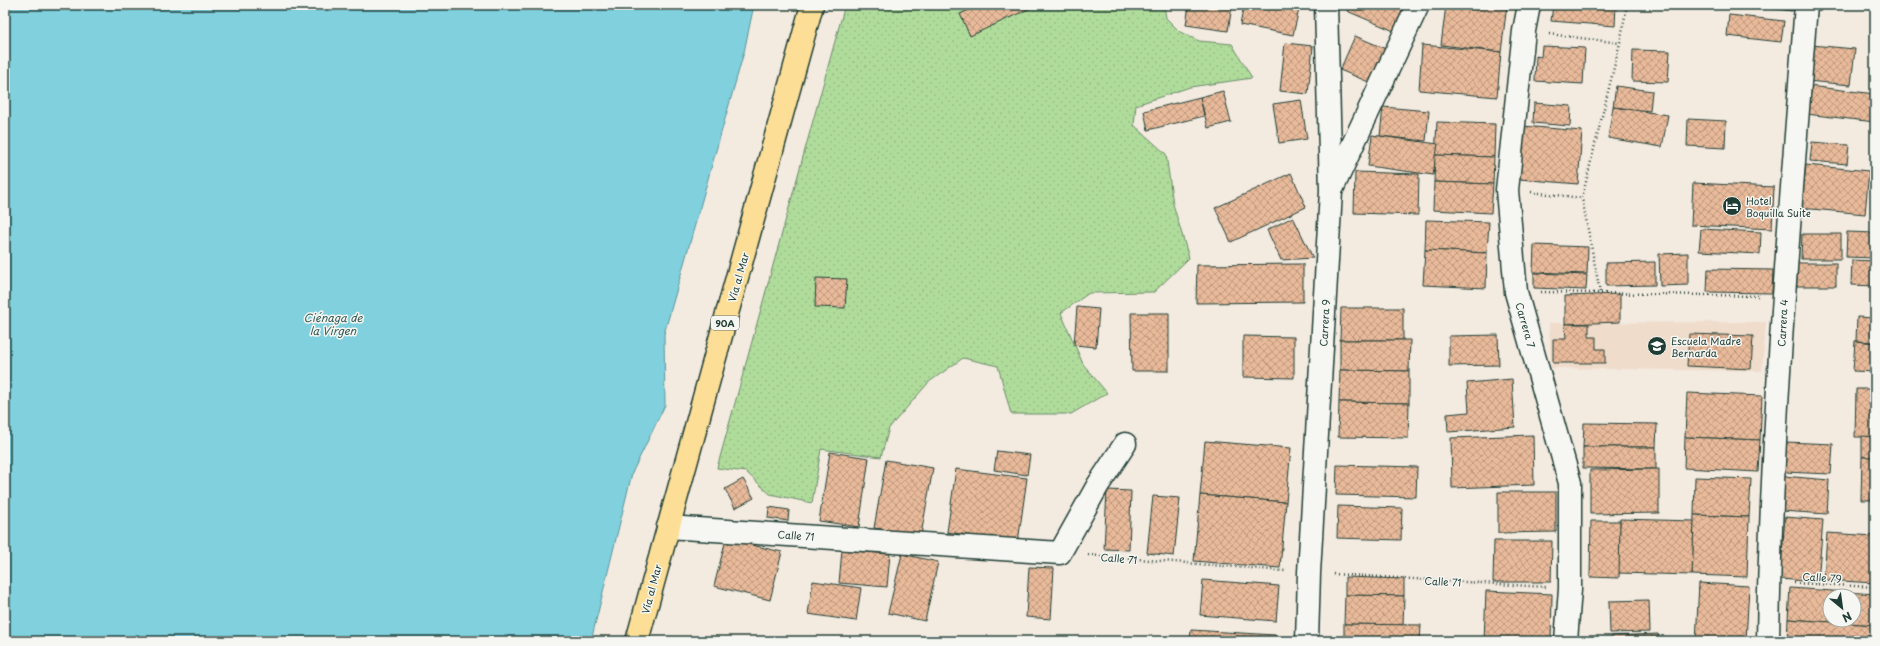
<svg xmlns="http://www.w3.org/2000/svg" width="1880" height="646" font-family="'Playpen Sans',sans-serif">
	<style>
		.built { fill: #f0dccb }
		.grass { fill: url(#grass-dots); stroke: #688c68 }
		.water { fill: #81d0de; stroke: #5a959a }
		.building { fill: url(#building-cross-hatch); stroke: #1f3d34; fill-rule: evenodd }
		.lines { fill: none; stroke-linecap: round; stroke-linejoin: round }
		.minor-casing { stroke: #1f3d34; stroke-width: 25 }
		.highway-casing { stroke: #1f3d34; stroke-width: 25 }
		.path { stroke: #1f3d34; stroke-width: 2.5; stroke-dasharray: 1 3; stroke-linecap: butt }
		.minor { stroke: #f6f6f2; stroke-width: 22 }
		.highway { stroke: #fdde96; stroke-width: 22 }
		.labels { text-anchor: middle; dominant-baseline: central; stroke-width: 3; stroke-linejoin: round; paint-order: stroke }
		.shield { fill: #f6f6f2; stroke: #60746d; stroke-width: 1 }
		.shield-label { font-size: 9px; font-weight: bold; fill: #1f3d34 }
		.poi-label { font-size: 10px; fill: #1f3d34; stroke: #f6f6f2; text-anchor: start }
		.street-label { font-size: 10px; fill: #1f3d34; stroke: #f6f6f2 }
		.water-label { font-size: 11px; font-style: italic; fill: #335a56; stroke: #f6f6f2 }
	</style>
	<defs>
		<pattern id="grass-dots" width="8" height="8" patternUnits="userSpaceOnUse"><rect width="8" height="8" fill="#b0dc9b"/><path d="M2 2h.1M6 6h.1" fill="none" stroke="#97be86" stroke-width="1.8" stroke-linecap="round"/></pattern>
		<pattern id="building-cross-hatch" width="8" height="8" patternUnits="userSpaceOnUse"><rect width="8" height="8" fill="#e9ba9a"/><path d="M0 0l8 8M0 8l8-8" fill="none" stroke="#bc987e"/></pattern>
	</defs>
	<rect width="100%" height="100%" fill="#f3eae0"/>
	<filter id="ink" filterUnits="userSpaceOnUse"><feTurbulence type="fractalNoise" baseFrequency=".025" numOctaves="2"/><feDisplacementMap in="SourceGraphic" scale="8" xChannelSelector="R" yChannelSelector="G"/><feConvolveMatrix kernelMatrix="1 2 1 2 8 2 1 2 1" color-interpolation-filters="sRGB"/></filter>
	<g filter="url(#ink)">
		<path class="built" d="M1766 322 1762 371 1551 368 1549 323Z"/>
		<path class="grass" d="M845 5H1164L1166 18 1180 32 1199 41 1232 44 1252 78 1190 87 1136 105 1134 125 1166 154 1173 204 1189 258 1154 292 1089 293 1061 313 1083 364 1107 393 1071 414H1011L998 366 963 358 929 382 889 428 881 457 821 449 812 503 770 494 746 472 717 468Z"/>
		<path class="water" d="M5 5H754L744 52 664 334 665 405 632 473 591 641H5Z"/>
		<g class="building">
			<path d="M980 5H1034L1035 6 970 36 960 14Z"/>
			<path d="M1189 5 1232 6 1228 31 1186 25Z"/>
			<path d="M1244 5H1300L1293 35 1240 25Z"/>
			<path d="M1349 5H1405L1394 31 1347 11Z"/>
			<path d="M1446 5H1507L1501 52 1441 45Z"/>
			<path d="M1553 5H1616L1615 26 1551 21Z"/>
			<path d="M1746 5H1793L1792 11Z"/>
			<path d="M1729 15 1784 21 1781 42 1727 36Z"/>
			<path d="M1355 36 1386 49 1371 83 1340 70Z"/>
			<path d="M1285 43 1313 46 1308 94 1280 91Z"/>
			<path d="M1422 45 1501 52 1497 97 1419 90Z"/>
			<path d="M1811 45 1855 49 1851 85 1807 81Z"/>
			<path d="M1542 46 1585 48 1583 84 1535 81 1536 56 1541 57Z"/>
			<path d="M1633 50 1670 51 1668 82 1632 81Z"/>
			<path d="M1616 86 1652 91 1650 111 1613 107Z"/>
			<path d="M1809 86 1875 94V122L1806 114Z"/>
			<path d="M1223 91 1231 122 1208 128 1200 97Z"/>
			<path d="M1200 97 1204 116 1148 130 1144 111Z"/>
			<path d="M1301 100 1307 139 1279 143 1273 104Z"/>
			<path d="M1534 103 1571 106 1570 126 1533 123Z"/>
			<path d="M1383 107 1429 111 1426 141 1380 136Z"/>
			<path d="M1613 107 1668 115 1662 147 1608 138Z"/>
			<path d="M1688 119 1726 121 1725 148 1687 146Z"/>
			<path d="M1437 122 1495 124 1494 157 1435 155Z"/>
			<path d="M1523 126 1582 131 1578 184 1519 179Z"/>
			<path d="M1372 135 1438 144 1433 175 1368 166Z"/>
			<path d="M1812 142 1849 145 1847 164 1810 161Z"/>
			<path d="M1435 155 1494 157 1493 184 1434 182Z"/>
			<path d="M1806 165 1869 171 1865 214 1801 208Z"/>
			<path d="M1355 172 1419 174 1418 215 1354 213Z"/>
			<path d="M1291 173 1306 207 1231 242 1215 208Z"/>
			<path d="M1434 182 1493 184 1491 213 1433 210Z"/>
			<path d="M1693 183 1774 187 1772 229 1691 225Z"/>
			<path d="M1293 217 1313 258 1281 260 1267 230Z"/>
			<path d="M1426 220 1489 222 1487 253 1425 250Z"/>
			<path d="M1701 229 1761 232 1760 254 1699 251Z"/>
			<path d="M1847 232 1875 233V258L1846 257Z"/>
			<path d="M1802 234H1841V259H1801Z"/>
			<path d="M1534 245 1588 247 1587 274 1533 272Z"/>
			<path d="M1425 250 1487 253 1486 288 1423 285Z"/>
			<path d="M1688 253V285L1660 286 1659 254Z"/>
			<path d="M1852 260 1875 261V286L1851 285Z"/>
			<path d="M1655 262V285L1606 286V263Z"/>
			<rect x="1796" y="263" width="40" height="23"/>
			<path d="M1303 264V302L1196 303 1197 265Z"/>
			<path d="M1708 269 1773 270 1772 293 1707 292Z"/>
			<path d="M1534 273 1587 275 1586 290 1534 288Z"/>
			<path d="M816 278 847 279 845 308 815 307Z"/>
			<path d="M1620 294V322L1565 324V296Z"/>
			<path d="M1077 307 1099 309 1096 347 1074 345Z"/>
			<path d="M1341 308H1403V340H1340Z"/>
			<path d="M1131 313H1169V371H1132Z"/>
			<path d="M1857 317 1875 318V342L1856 341Z"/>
			<path d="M1565 324H1589V337H1596V349H1605V363H1553V339H1566Z"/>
			<path d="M1689 334 1753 336 1751 369 1687 366Z"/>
			<path d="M1498 335 1499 365 1449 366V336Z"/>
			<path d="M1243 336 1294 337V378L1243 377Z"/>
			<path d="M1340 340H1410L1409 371 1340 370Z"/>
			<path d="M1855 341 1875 343V372L1853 371Z"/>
			<path d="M1340 370 1409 371V403L1339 402Z"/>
			<path d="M1512 379 1515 427 1448 432 1447 414 1469 412 1467 383Z"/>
			<path d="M1856 389H1875V437H1855Z"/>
			<path d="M1687 393 1762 396 1760 440 1685 437Z"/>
			<path d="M1339 402 1409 403 1408 438 1338 437Z"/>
			<path d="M1584 423 1657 424 1656 447H1583Z"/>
			<path d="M1533 435 1534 485 1452 488 1451 438Z"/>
			<path d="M1862 436 1875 437V457H1862Z"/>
			<path d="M1685 437 1760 440 1758 472 1684 468Z"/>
			<path d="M1205 441 1291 448 1286 502 1200 495Z"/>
			<path d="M1785 442 1833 444 1831 474 1783 472Z"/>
			<path d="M1583 447H1656V469L1583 468Z"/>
			<path d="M997 451 1030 455 1027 475 994 470Z"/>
			<path d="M830 452 869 458 859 527 819 521Z"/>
			<path d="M1862 457H1875V500H1861Z"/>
			<path d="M886 460 933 468 921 535 874 528Z"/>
			<path d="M1337 465 1417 467 1416 497 1336 495Z"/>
			<path d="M956 469 1027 478 1018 542 947 532Z"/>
			<path d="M1659 469V513L1590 514V470Z"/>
			<path d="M1783 476 1829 480 1827 514 1781 511Z"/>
			<path d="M1695 477 1751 479 1749 517 1694 515Z"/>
			<path d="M743 479 754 498 735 508 725 489Z"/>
			<path d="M1107 490 1131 491 1129 550 1104 549Z"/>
			<path d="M1498 492H1556V532L1498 533Z"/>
			<path d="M1200 495 1286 502 1280 568 1194 561Z"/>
			<path d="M1153 496 1180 498 1174 556 1147 553Z"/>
			<path d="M1338 506 1402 508 1401 540 1337 538Z"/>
			<path d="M769 507 789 510 788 521 768 518Z"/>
			<path d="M1694 515 1749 517 1747 577 1692 575Z"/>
			<path d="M1785 517 1823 520 1818 582 1780 579Z"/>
			<path d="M1620 519 1694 521 1692 575 1618 573Z"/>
			<path d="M1591 521H1620L1619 578 1590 577Z"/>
			<path d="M1827 533 1875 536V583L1824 580Z"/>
			<path d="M726 539 782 552 770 600 714 586Z"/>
			<path d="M1494 541H1552L1551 582H1493Z"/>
			<path d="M842 550 890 554 887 587 839 583Z"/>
			<path d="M902 554 938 562 925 621 888 613Z"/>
			<path d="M1029 567 1054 568 1051 619 1026 617Z"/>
			<path d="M1345 577 1404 579V596L1345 595Z"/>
			<path d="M1203 580 1279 586 1276 621 1200 615Z"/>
			<path d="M813 581 861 588 856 621 808 614Z"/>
			<path d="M1699 583 1749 586 1746 641H1696Z"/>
			<path d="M1790 588 1875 594V625L1788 619ZM1830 596H1854V620H1830Z"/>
			<path d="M1486 591 1552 594 1551 641H1484Z"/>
			<path d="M1345 595 1404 596 1403 625 1344 624Z"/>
			<path d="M1649 600 1650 632 1610 633 1609 601Z"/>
			<path d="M1788 619 1875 625V641H1787Z"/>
			<path d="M1344 624 1421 625 1420 641H1344Z"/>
			<path d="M1191 630 1275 635V641H1190Z"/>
			<path d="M1658 634 1659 641H1612V636Z"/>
		</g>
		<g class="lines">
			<g class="minor-casing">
				<g id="minor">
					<path d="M1529 5 1524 31 1507 190 1516 292 1570 483V589L1566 641"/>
					<path d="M1333 187 1418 5"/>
					<path d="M668 527 1060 553 1098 485 1125 444"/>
					<path d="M1307 641 1309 573 1331 191 1326 5"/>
					<path d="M1768 641C1771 429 1790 217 1806 5"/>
				</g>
			</g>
			<g class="highway-casing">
				<path id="highway" d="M637 641 812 5"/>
			</g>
			<g class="path">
				<path d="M1549 34 1620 43"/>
				<path d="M1531 192 1582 198"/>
				<path d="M1541 292 1760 296"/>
				<path d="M1600 292 1582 198 1620 43 1627 5"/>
				<path d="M1088 555 1285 571"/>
				<path d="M1333 574 1546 587"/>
				<path d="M1794 583 1875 587"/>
			</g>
			<use href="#minor" class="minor"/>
			<use href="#highway" class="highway"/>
		</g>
	</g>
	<defs>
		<g id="hotel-disc" transform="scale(1)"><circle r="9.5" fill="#1f3d34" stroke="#f6f6f2"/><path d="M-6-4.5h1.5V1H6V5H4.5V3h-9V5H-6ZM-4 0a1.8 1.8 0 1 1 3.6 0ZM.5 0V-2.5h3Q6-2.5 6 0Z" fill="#fff"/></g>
		<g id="school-disc" transform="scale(1)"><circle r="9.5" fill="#1f3d34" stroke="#f6f6f2"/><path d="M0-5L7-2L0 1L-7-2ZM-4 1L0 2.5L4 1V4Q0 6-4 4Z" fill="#fff"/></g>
	</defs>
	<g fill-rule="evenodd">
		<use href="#hotel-disc" x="1732" y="206"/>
		<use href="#school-disc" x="1657" y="346"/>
	</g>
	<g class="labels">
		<rect class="shield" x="711" y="316" width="28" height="14" rx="3"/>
		<g class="shield-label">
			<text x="725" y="323">90A</text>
		</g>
		<g class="poi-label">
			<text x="1746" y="200">Hotel<tspan x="1746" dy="12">Boquilla Suite</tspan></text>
			<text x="1671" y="340">Escuela Madre<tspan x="1671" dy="12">Bernarda</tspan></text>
		</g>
		<g class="street-label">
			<text transform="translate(738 277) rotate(-74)">Vía al Mar</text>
			<text transform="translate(1324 323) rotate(-87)">Carrera 9</text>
			<text transform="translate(1782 323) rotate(-87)">Carrera 4</text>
			<text transform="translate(1526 325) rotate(74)">Carrera 7</text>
			<text transform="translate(796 535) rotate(4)">Calle 71</text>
			<text transform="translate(1119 558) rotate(5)">Calle 71</text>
			<text transform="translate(1822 577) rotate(3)">Calle 79</text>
			<text transform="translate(1443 581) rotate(3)">Calle 71</text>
			<text transform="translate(651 589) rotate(-75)">Vía al Mar</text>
		</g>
		<g class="water-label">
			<text x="333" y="317">Ciénaga de<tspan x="333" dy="13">la Virgen</tspan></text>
		</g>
	</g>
	<rect width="1880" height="646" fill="none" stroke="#f6f6f2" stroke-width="20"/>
	<rect x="10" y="10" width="1860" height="626" fill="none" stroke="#1f3d34" stroke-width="1.5" filter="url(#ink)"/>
	<g transform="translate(1842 608) rotate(151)"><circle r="19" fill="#f6f6f2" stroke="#a0aca6"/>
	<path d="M0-3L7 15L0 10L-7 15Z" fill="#1f3d34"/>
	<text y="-6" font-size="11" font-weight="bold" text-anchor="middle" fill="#1f3d34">N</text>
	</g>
</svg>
